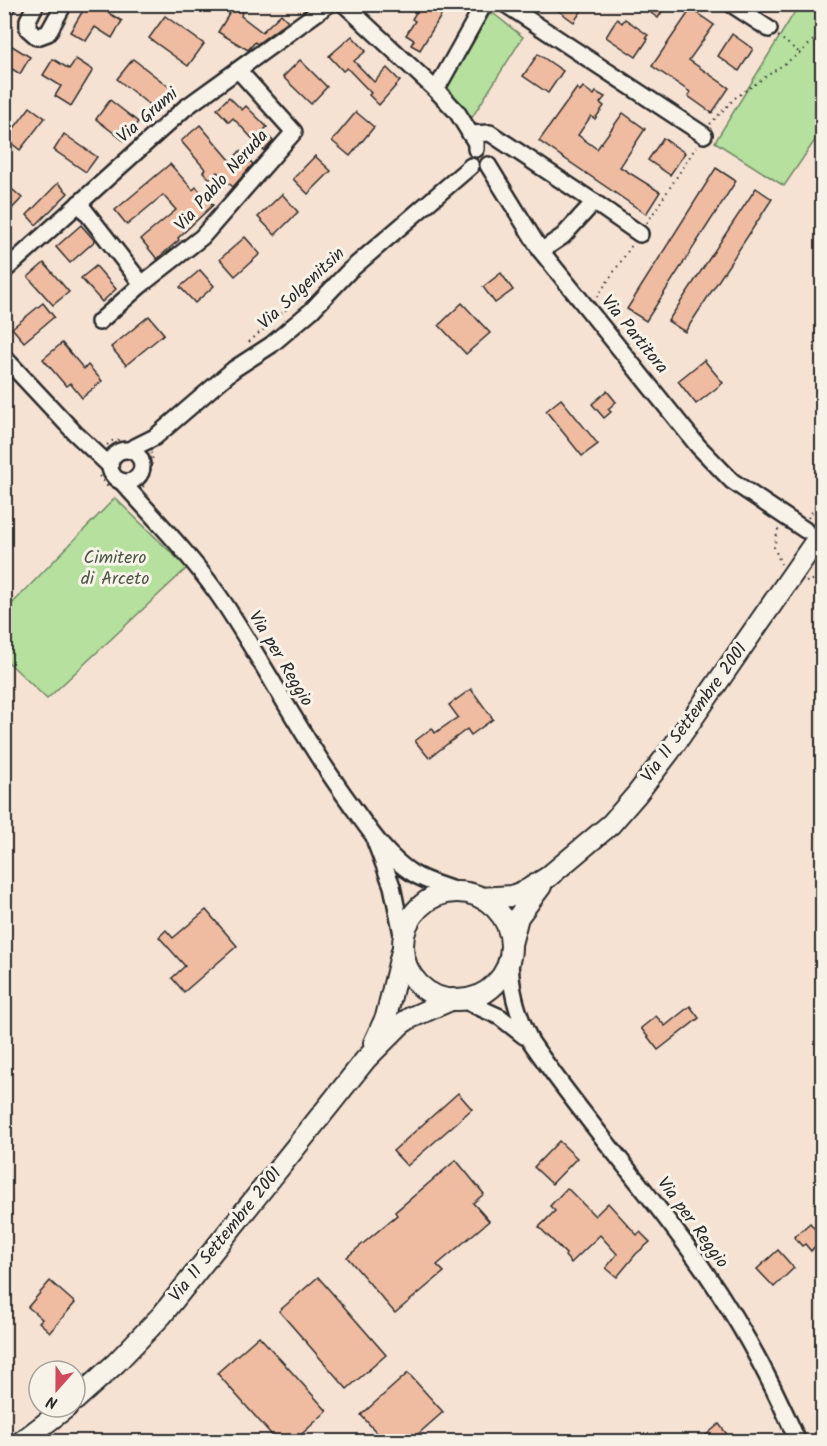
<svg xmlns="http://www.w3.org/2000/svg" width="827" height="1446" font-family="Kalam,sans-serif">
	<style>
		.green { fill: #b5e09e; stroke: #708664; stroke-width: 1.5 }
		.building { fill: #efbca1; stroke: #2b2b2b; stroke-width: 1.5 }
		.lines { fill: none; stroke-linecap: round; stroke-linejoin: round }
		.minor-casing { stroke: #2b2b2b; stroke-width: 20 }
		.major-casing { stroke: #2b2b2b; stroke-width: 24 }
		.path { stroke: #2b2b2b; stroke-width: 2; stroke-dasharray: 1.5 4.5; stroke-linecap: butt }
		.minor { stroke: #f7f3e8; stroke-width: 15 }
		.major { stroke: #f7f3e8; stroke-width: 20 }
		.labels { text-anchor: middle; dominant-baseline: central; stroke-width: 6; stroke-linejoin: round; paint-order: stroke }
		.street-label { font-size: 18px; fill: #2b2b2b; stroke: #f7f3e8 }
		.park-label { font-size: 18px; fill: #4e5848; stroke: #f7f3e8 }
	</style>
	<rect width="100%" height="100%" fill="#f5e2d3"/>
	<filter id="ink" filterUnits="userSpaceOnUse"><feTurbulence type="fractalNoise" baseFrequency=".0167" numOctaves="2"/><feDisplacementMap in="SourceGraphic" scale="12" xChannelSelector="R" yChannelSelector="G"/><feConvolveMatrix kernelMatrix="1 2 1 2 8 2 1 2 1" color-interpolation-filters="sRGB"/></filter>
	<g filter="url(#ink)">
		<g class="green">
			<path d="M799 5H822V130L784 186 715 142Z"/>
			<path d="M494 14 523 37 471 119 450 94 448 87 489 15Z"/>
			<path d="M115 498 187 568 47 699 5 659V611Z"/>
		</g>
		<g class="building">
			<path d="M4 4H19L4 25Z"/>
			<path d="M87 4H94L122 21 112 38 95 27 86 41 70 32Z"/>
			<path d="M235 4H244L241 16 262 32 281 14 288 21 257 44 255 42 248 50 218 32Z"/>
			<path d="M421 4H434L444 11 420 50 411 45 414 40 406 35 415 21 412 19Z"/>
			<path d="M549 4H586L574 22Z"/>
			<path d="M638 4H667L658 18Z"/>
			<path d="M691 9 714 25 689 60 729 88 712 113 688 96 690 92 652 66Z"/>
			<path d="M165 16 204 44 188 66 149 38Z"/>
			<path d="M617 19 622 23 625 19 648 35 646 37 648 39 636 57 606 37Z"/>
			<path d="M732 34 753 49 739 71 718 56Z"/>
			<path d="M352 36 366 51 354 61 374 82 387 68 400 81 379 105 369 95 371 93 347 68 343 71 329 56Z"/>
			<path d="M4 41 30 57 20 74 4 64Z"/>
			<path d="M538 54 563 71 548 93 523 76Z"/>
			<path d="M53 59 69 69 76 59 93 70 71 106 55 96 61 86 43 75Z"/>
			<path d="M133 59 173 90 157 111 117 79Z"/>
			<path d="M300 60 327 87 311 104 283 77Z"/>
			<path d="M583 87 594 95 596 92 605 97 600 103 604 106 595 119 591 116 578 135 597 149 623 113 645 129 620 167 660 192 646 214 539 141 577 88 580 91Z"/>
			<path d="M229 97 242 110 246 106 267 127 263 131 273 141 264 151 233 118 229 122 217 109Z"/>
			<path d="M110 100 138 122 124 141 96 119Z"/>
			<path d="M30 107 45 118 20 150 6 139Z"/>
			<path d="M356 112 374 127 350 156 332 141Z"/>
			<path d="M200 125 231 161 240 151 253 164 233 187 217 172 210 179 203 172 205 169 181 141Z"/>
			<path d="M64 134 97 157 86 172 54 150Z"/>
			<path d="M663 138 685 153 670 175 648 160Z"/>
			<path d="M315 156 331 171 308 194 293 179Z"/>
			<path d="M170 164 193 190 196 187 213 205 178 238 179 240 157 259 141 239 176 210 163 195 127 225 115 210Z"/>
			<path d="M716 168 736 181 646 321 627 309Z"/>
			<path d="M58 183 68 193 36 225 27 215Z"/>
			<path d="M756 188 772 199 685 332 668 321Z"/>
			<path d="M13 190 22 198 4 217V198Z"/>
			<path d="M282 194 298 212 275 235 258 217Z"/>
			<path d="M81 225 95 241 70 263 56 247Z"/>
			<path d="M245 237 260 254 235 276 220 259Z"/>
			<path d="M44 263 69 292 53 305 28 277Z"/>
			<path d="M96 266 116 289 102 302 81 278Z"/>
			<path d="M200 270 214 286 195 303 180 287Z"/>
			<path d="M501 273 513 290 495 303 483 287Z"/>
			<path d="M43 303 54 317 24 342 12 328Z"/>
			<path d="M462 303 490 333 466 354 439 325Z"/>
			<path d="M149 316 164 334 126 365 111 347Z"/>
			<path d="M62 343 84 369 88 365 102 381 82 398 70 383 66 386 43 359Z"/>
			<path d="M704 360 723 383 696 404 678 381Z"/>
			<path d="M607 391 616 402 608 409 611 412 604 418 592 404Z"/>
			<path d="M561 399 598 444 582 456 546 411Z"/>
			<path d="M471 689 493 719 471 735 467 729 429 758 415 741 432 728 435 733 458 717 449 705Z"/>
			<path d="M206 910 237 946 184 992 172 978 185 966 159 937 166 930 173 938Z"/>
			<path d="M690 1006 699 1018 658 1050 641 1028 656 1016 665 1026Z"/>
			<path d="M458 1093 472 1109 407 1166 393 1151Z"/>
			<path d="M559 1141 577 1158 552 1184 534 1167Z"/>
			<path d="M456 1160 484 1194 473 1203 489 1221 437 1265 444 1272 395 1313 347 1257 397 1215 395 1212Z"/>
			<path d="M567 1188 595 1216 608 1203 637 1235 640 1232 650 1242 636 1254 617 1277 606 1268 617 1254 600 1235 571 1263 565 1256 566 1254 539 1227 555 1211 550 1206Z"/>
			<path d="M810 1223 822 1238 811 1251 805 1244 802 1246 794 1237Z"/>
			<path d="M778 1250 794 1268 774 1287 757 1269Z"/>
			<path d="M318 1277 386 1355 347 1389 279 1311Z"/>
			<path d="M50 1281 75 1303 50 1332 39 1322 42 1319 28 1307Z"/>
			<path d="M259 1336 327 1411 293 1442H278L217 1373Z"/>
			<path d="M408 1373 443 1412 409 1442H385L361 1415Z"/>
			<path d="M719 1424 733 1442H698Z"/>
		</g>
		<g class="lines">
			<g class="minor-casing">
				<g id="minor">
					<path d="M36 4 28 20V29L37 37 48 33 64 4"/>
					<path d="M344 4 436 90 457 112 476 143V149"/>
					<path d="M505 4 704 135"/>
					<path d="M731 4 769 29"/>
					<path d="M436 90 484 4"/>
					<path d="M470 134 490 133 594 202"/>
					<path d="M488 165 541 251 698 446 732 481 805 530"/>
					<path d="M79 203 142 284 202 237 294 132 239 71"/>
					<path d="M541 251 563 236 594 202 640 234"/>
					<path d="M4 271 185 108 329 4"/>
					<path d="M99 322 142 284"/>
					<path d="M4 357 75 433 110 466"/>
					<path d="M129 450 155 437 234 369 271 345 311 311 349 271 471 166"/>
					<circle cx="126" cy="466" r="16"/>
					<path d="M121 481C157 521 196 561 226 606 269 672 305 742 352 806 369 830 387 857 412 873 426 882 444 886 459 892"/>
					<path d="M375 841 392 886 403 939"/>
					<path d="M510 955C510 989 516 1011 531 1042 578 1111 634 1174 683 1241 730 1303 767 1370 798 1442"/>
					<path d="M461 999 500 1017 524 1036"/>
				</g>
			</g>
			<g class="major-casing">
				<g id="major">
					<circle cx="457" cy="946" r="54"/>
					<path d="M481 898 512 896 527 890 548 877 611 824 637 794 670 751 822 532"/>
					<path d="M511 944 518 917 541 886"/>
					<path d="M374 1043 386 1017 402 951"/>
					<path d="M75 1400 116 1363 162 1315 366 1059 401 1024 410 1018 453 999"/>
					<path d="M21 1442 67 1407"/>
				</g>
			</g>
			<g class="path">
				<path d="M778 36 800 53"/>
				<path d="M710 124 735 98 800 53 822 32"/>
				<path d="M647 223 696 147"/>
				<path d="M597 297 632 245"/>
				<path d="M249 342 321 279"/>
				<path d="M107 445 112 441 121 440"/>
				<path d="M99 476 110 490"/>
				<path d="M143 487 150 474 153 455 151 453"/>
				<path d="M808 518 822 497"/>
				<path d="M778 529 774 547 781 564"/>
				<path d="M806 582 822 577"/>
			</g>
			<use href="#minor" class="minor"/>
			<use href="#major" class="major"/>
		</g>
	</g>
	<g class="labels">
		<g class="street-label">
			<text transform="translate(148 116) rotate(-41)">Via Grumi</text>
			<text transform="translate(222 181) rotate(-48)">Via Pablo Neruda</text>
			<text transform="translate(302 289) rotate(-43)">Via Solgenitsin</text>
			<text transform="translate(634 335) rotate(51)">Via Partitora</text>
			<text transform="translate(280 659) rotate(59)">Via per Reggio</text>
			<text transform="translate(695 713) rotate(-54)">Via 11 Settembre 2001</text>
			<text transform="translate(692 1223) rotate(54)">Via per Reggio</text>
			<text transform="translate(226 1235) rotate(-51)">Via 11 Settembre 2001</text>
		</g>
		<g class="park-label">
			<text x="115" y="558">Cimitero<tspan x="115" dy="21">di Arceto</tspan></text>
		</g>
	</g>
	<rect width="827" height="1446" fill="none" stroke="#f7f3e8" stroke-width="24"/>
	<rect x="12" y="12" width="803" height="1422" fill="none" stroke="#2b2b2b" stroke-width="2" filter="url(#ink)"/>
	<g transform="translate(57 1389) rotate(201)"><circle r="28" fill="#f7f3e8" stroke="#a5a39c" stroke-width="1.5"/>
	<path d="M0-4.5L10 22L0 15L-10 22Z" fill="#d1495b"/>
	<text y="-9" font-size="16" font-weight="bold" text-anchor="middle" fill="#2b2b2b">N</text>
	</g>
</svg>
